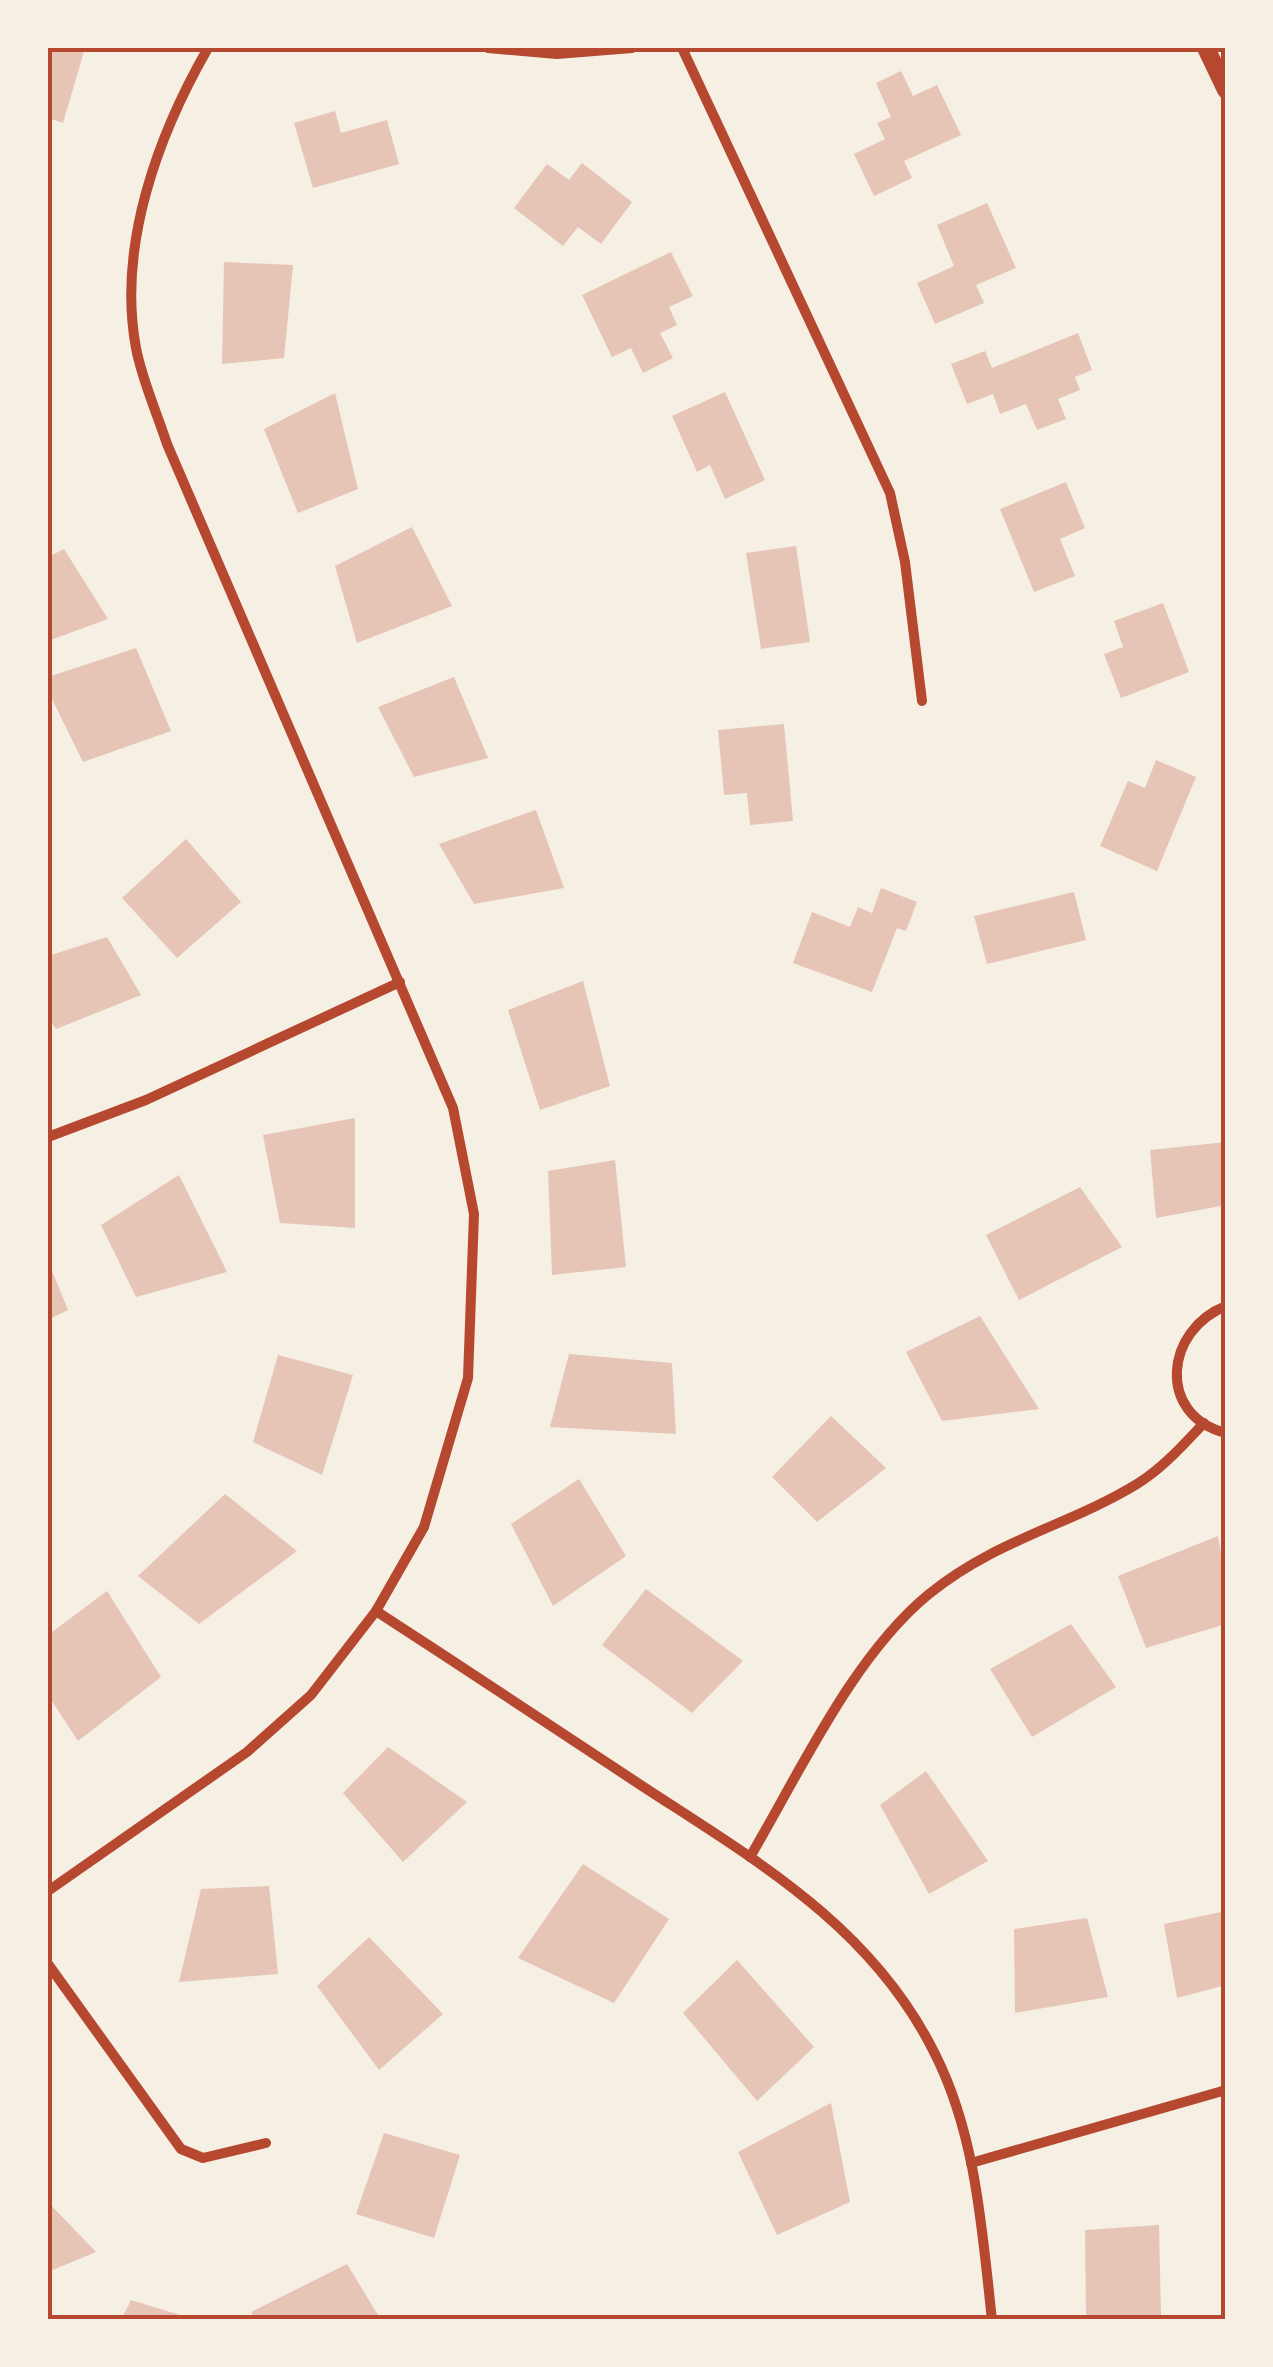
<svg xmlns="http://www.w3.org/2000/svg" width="1273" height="2367" font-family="Commissioner,sans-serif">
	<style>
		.building { fill: #e6c5b7 }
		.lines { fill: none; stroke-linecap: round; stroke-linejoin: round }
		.minor { stroke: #b5482f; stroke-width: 10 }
		.tertiary { stroke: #b5482f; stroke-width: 18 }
		.neatline { fill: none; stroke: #b5482f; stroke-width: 4 }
	</style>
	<rect width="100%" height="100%" fill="#f6efe4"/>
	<g class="building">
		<path d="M48 48H85L63 123 48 118Z"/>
		<path d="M901 71 913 96 937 85 961 135 904 161 912 178 874 196 854 154 885 139 877 123 891 117 876 83Z"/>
		<path d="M335 111 341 133 387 120 399 164 313 188 294 123Z"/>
		<path d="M582 163 632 202 601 244 578 227 563 246 514 208 547 164 569 180Z"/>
		<path d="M987 203 1016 268 976 285 984 303 935 324 917 283 954 266 937 225Z"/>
		<path d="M671 252 693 296 669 307 677 325 660 333 673 358 643 373 631 348 612 357 582 295Z"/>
		<path d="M224 262 293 265 284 358 222 364Z"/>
		<path d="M1078 333 1092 370 1075 377 1080 390 1058 399 1066 419 1037 430 1026 404 1000 414 993 394 967 404 951 364 985 351 992 368Z"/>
		<path d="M725 392 765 480 725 499 710 465 697 472 672 416Z"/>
		<path d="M335 393 358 489 298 513 264 429Z"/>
		<path d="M1066 482 1085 528 1060 539 1075 576 1034 592 1000 509Z"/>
		<path d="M412 527 452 606 357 643 335 566Z"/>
		<path d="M796 546 810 642 761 649 746 553Z"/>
		<path d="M64 549 108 619 48 641V557Z"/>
		<path d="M1163 603 1189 672 1121 698 1104 654 1123 647 1114 621Z"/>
		<path d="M136 648 171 731 83 762 48 691V677Z"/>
		<path d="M454 677 488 758 414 777 378 707Z"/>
		<path d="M784 724 793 821 750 825 747 793 724 795 718 730Z"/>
		<path d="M1156 760 1196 777 1157 871 1100 846 1128 781 1145 788Z"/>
		<path d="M536 810 564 888 474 904 439 844Z"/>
		<path d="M186 839 241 902 177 958 122 898Z"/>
		<path d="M881 888 917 902 906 931 897 928 872 992 793 963 812 912 850 927 858 907 872 913Z"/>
		<path d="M1074 892 1086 940 987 964 974 916Z"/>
		<path d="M107 937 141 995 56 1029 48 1017V956Z"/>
		<path d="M583 981 610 1086 540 1110 508 1010Z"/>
		<path d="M355 1118V1228L280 1223 263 1135Z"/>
		<path d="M1226 1142V1205L1156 1218 1150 1150Z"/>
		<path d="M615 1160 626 1267 552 1275 548 1171Z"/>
		<path d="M179 1175 227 1272 136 1297 101 1225Z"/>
		<path d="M1080 1187 1122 1247 1019 1300 986 1235Z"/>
		<path d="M48 1261 68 1310 48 1320Z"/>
		<path d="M980 1316 1039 1409 942 1421 906 1352Z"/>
		<path d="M569 1354 672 1363 676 1434 550 1427Z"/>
		<path d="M278 1355 353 1375 322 1475 253 1442Z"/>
		<path d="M831 1416 886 1468 817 1522 772 1477Z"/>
		<path d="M579 1479 626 1556 553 1606 511 1524Z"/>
		<path d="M225 1494 297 1551 199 1624 138 1576Z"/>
		<path d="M1218 1536 1226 1581V1624L1146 1648 1118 1576Z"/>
		<path d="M646 1589 743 1661 692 1713 602 1645Z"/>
		<path d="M107 1591 161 1677 78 1741 48 1695V1635Z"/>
		<path d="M1071 1624 1116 1687 1032 1737 990 1669Z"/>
		<path d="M388 1747 467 1802 403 1862 343 1793Z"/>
		<path d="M926 1771 988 1861 929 1894 880 1805Z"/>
		<path d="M583 1864 669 1919 614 2003 518 1958Z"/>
		<path d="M269 1886 278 1974 179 1982 201 1889Z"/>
		<path d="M1226 1911V1985L1177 1998 1164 1924Z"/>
		<path d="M1087 1918 1108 1997 1015 2013 1014 1929Z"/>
		<path d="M369 1937 443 2014 379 2070 317 1986Z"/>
		<path d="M737 1960 814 2047 757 2101 683 2013Z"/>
		<path d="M831 2103 850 2202 777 2235 738 2152Z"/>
		<path d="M384 2133 460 2155 434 2238 356 2214Z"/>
		<path d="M48 2202 96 2252 48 2272Z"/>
		<path d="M1159 2225 1161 2315 1086 2316 1085 2230Z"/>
		<path d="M347 2264 381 2320H255L251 2312Z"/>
		<path d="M131 2300 193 2319V2320H121Z"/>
	</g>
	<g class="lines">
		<g class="minor">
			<path d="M488 48 557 54 632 48"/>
			<path d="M682 48 890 493 905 562 922 701"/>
			<path d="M48 1137 146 1100 400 982"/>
			<path d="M1226 1306C1165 1330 1156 1415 1226 1433"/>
			<path d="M376 1611C461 1666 545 1722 630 1778 748 1856 870 1922 935 2054 976 2135 982 2230 992 2320"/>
			<path d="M750 1857C800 1772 853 1656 929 1594 997 1539 1068 1526 1137 1484 1163 1468 1183 1445 1204 1423"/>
			<path d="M48 1891 247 1752 311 1695 376 1611 424 1527 468 1378 474 1214 453 1108 167 444C157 413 142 380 136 348 117 246 158 135 208 48"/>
			<path d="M48 1964 181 2149 203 2158 266 2143"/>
			<path d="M971 2163 1226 2090"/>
		</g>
		<path class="tertiary" d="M1206 48 1226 90"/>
	</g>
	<rect width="1273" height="2367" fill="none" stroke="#f6efe4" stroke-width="100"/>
	<rect x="50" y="50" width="1173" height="2267" class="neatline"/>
</svg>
